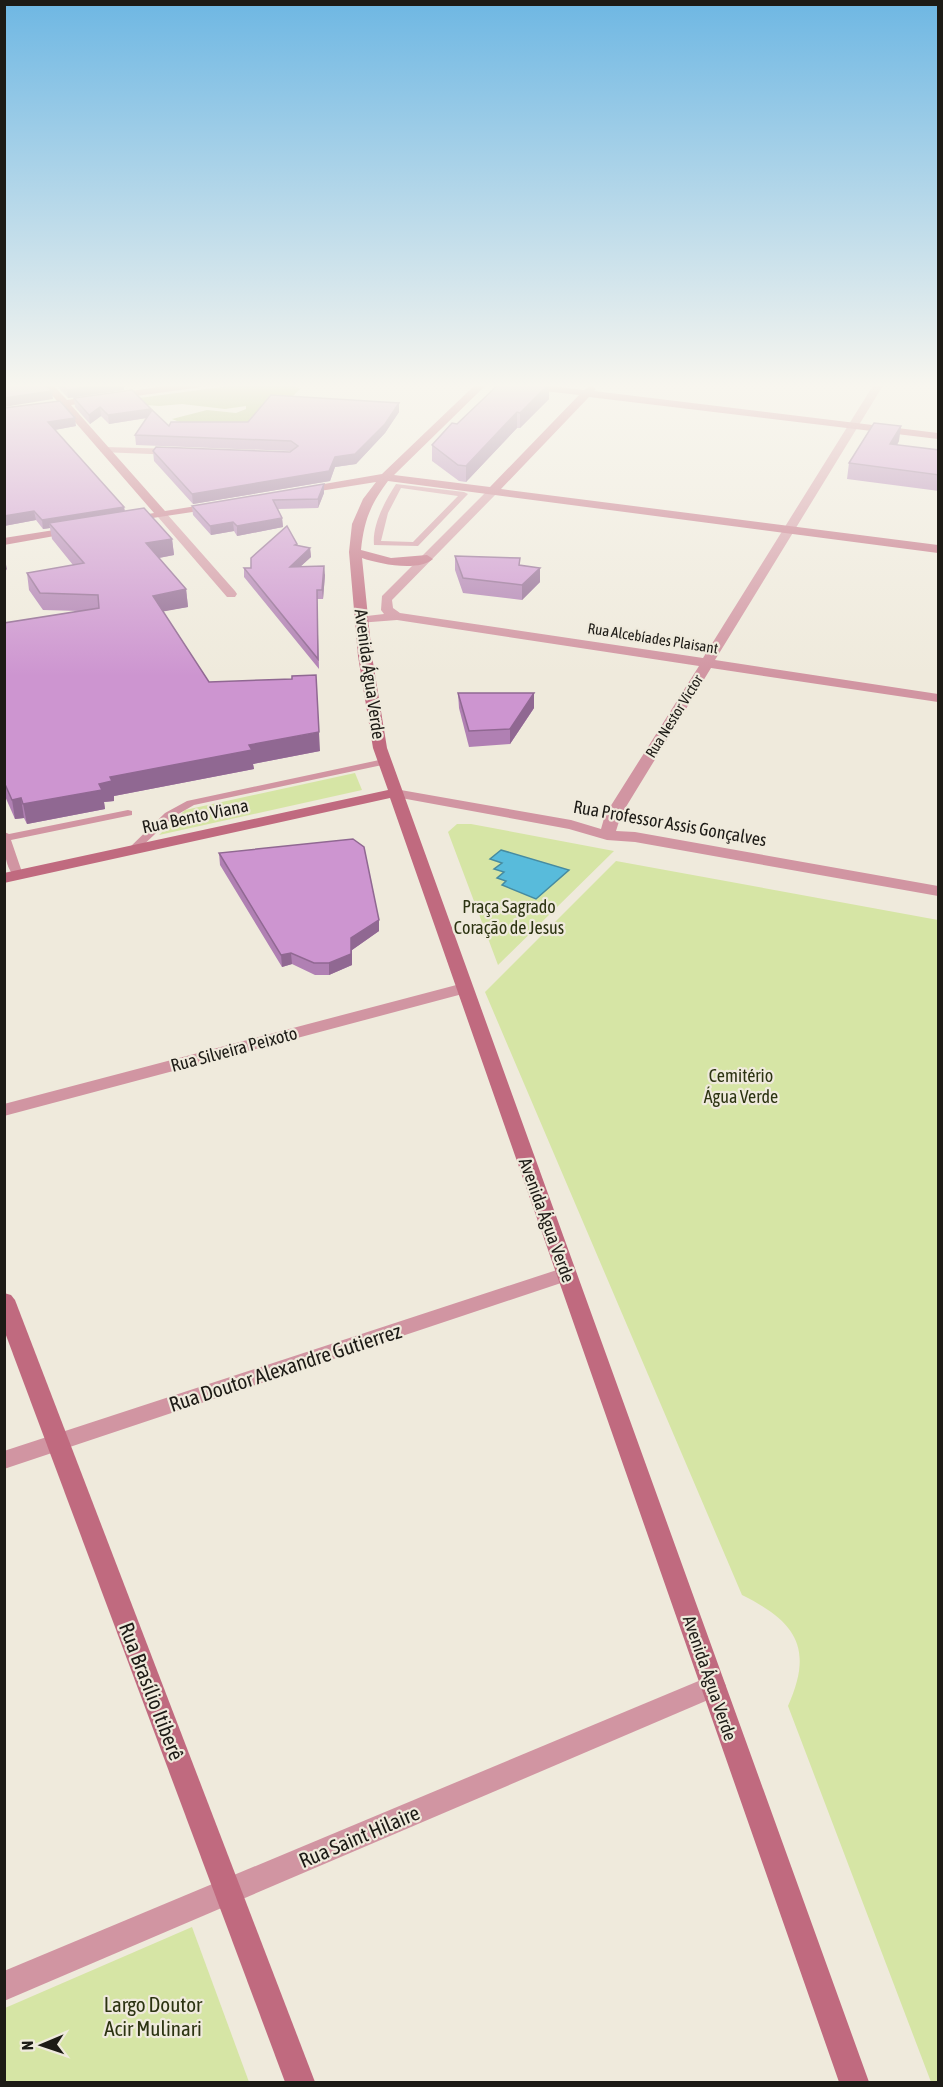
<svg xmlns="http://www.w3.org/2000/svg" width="943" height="2087" font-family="'Asap Condensed',sans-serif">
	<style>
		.green { fill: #d6e5a5; fill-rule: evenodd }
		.forest { fill: #a6b76b }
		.water { fill: #58bbdb; stroke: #468ba0; stroke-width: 1.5 }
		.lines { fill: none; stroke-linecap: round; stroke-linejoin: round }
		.lane { fill: #d195a2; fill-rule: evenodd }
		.street { fill: #d195a2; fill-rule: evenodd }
		.secondary { fill: #c06a7f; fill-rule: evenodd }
		.wall { fill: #b080b3 }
		.shaded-wall { fill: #906892 }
		.building { fill: #cd95d0; stroke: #906892; stroke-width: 1.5 }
		.labels { text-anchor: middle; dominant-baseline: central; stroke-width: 4.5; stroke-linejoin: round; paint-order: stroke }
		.far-street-label { font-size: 15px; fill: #1d1b16; stroke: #efeadc }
		.street-label { font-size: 18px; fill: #1d1b16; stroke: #efeadc }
		.park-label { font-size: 18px; fill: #2c3311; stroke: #efeadc }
		.near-street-label { font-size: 21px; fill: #1d1b16; stroke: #efeadc }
		.near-park-label { font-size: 21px; fill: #2c3311; stroke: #efeadc }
	</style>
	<rect width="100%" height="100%" fill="#efeadc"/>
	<g class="green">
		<path d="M355 773 362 790 159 835 185 810Z"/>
		<path d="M457 824H471L614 851 498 965 448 832ZM501 850 568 870V871L502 885 507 881 498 878 504 872 495 869 502 863Z"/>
		<path d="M616 861 938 920V2082H931L788 1706C814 1648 796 1622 742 1595L485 992Z"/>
		<path d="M192 1927 249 2082H5V2008Z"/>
	</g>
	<path class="forest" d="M244 384H305L296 386 300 389 289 400 338 423H182L172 419 207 410 236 413 246 409V406L225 409 182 404 159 406 109 402Z"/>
	<path class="water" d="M501 850 569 870 536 899 502 885 506 881 497 878 504 872 494 869 502 863 490 859Z"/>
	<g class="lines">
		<g class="lane">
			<path d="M396 484 464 492 468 494 418 546 374 545C372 525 385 501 396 484ZM401 488 458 496 413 542 381 541 388 513Z"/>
			<path d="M384 759 389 762 387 764 194 805 173 817 136 852H128L127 850 165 813 187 801Z"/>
			<path d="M128 810 132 811V815L11 840 23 875 18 878C4 872 4 845 4 832L9 834Z"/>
		</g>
		<g class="street">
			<path d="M874 384H884L715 660 938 694V702L711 668 621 815 616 831 635 832 938 886V896L635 842 607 840 569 829 390 796 388 793 395 789 571 820 601 829 605 815 699 666 397 620 358 623 356 620 358 617 384 614 381 610 382 596 489 489 493 488 499 491 392 600 393 608 400 613 703 658Z"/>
			<path d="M105 447 175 449 180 452 175 455 101 452 100 450Z"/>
			<path d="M162 512 166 513 235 591 237 594 235 597H227L158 517 156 515Z"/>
			<path d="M464 983 470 984 473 988 470 992 4 1116V1104Z"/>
			<path d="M566 1267 573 1269 576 1274 573 1279 4 1469V1451Z"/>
			<path d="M713 1675 722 1678 726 1686 722 1694 4 2001V1971Z"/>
		</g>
		<g class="secondary">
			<path d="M42 384H52L67 400 180 384H206L201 387 71 405 165 511 215 503 219 504V508L126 522V518L154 513 62 407 4 415V409L57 401Z"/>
			<path d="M476 384H487L394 475 490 487 579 395 510 387 505 384H534L584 390 591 386 596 389 594 391 938 433V439L589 397 501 489 938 545V553L388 481C370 505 364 521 361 550L391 558 427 555 433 559C418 572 379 564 362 558L372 656 387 748 869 2082H839L390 798 4 883V873L388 790 373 748 358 656 349 552 352 524 363 499 376 482 301 494 295 491 301 488 382 474Z"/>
			<path d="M73 527 77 528V532L4 545V538Z"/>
			<path d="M4 1293 11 1295 15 1300 315 2082H285L4 1330Z"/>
		</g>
	</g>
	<g class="wall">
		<path d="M55 384H125L123 385 124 390 68 398Z"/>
		<path d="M499 384H561L560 385 549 384V399L520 428H517L466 482 459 481 432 461V445L457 424Z"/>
		<path d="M74 398 151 409V412L169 426 248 422 399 403V412L385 433 356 464 335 467 330 481 193 504 154 461 153 451 290 452 291 451 136 445 135 435 147 418 109 424 101 416 90 424 75 407Z"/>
		<path d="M4 408 76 426 54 430 124 507 125 511 172 539 174 555 159 558 186 589 188 607 163 611 209 682 320 751 253 764 254 769 114 796V801L104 802 105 809 27 824 24 818 15 819 4 794V623L80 611 43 610 29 590 27 573 73 565 52 539 50 528 43 529 36 520 4 526Z"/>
		<path d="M899 441 897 445 939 450V491L847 479 849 463Z"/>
		<path d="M324 484V493L318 508 278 509 282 518 283 527 237 536 234 531 211 535 193 515 192 506Z"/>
		<path d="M297 546 310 548 311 557 301 566 325 575 323 599H317L319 669 244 577V568H251Z"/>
		<path d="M455 556 540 568V582L522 600 463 593 455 570Z"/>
		<path d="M458 693 534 708 510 744 469 747 459 708Z"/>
		<path d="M219 853 379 920V931L352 950V965L329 975H315L292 964 282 967 220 865Z"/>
	</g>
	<g class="shaded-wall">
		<path d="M106 384H125L123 385 124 390 68 398 67 390Z"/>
		<path d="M549 384V399L520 428V413Z"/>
		<path d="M52 391 53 399 4 407V398Z"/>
		<path d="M399 403V412L385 433 356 464 335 467 330 481 193 504 192 494 335 457Z"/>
		<path d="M100 407 101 416 90 424 89 415Z"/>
		<path d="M151 409 152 417 109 424 108 415Z"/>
		<path d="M517 412V428L466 482V466Z"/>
		<path d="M75 418 76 426 49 431 48 422Z"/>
		<path d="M901 426 899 441 888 460 890 444Z"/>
		<path d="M324 484V493L318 508V499Z"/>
		<path d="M124 507 125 515 49 523 50 528 43 529 42 520Z"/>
		<path d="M34 511 36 520 4 526V516Z"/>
		<path d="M282 518 283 527 237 536V526Z"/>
		<path d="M233 522 234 531 211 535 210 526Z"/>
		<path d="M172 539 174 555 148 560 146 543Z"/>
		<path d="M310 548 311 557 290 576V567Z"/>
		<path d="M5 560 7 569 4 573V562Z"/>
		<path d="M324 566 325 575 323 599 322 590Z"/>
		<path d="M540 568V582L522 600V585Z"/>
		<path d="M186 589 188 607 155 613 153 596Z"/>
		<path d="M534 693V708L510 744V729Z"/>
		<path d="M319 732 320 751 253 764 254 769 114 796V801L104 802 105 809 27 824 23 804 99 784 110 777 249 745Z"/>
		<path d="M21 798 24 818 15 819 12 800Z"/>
		<path d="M379 920V931L352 950V965L329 975V963L351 938Z"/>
		<path d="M291 953 292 964 282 967 281 955Z"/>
	</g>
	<g class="building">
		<path d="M4 384H45L52 391 4 398Z"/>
		<path d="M62 384H106L67 390Z"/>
		<path d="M499 384H549L520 413 517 412 466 466 458 465 432 445 452 423 457 424Z"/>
		<path d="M132 390 151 409 108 415 100 407 89 415 74 398Z"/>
		<path d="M271 395 399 403 385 424 355 454 335 457 329 471 192 494 153 451 156 447 290 452 298 446 291 441 135 435 152 410 169 426 171 422H248Z"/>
		<path d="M60 401 75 418 48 422 124 507 42 520 34 511 4 516V408Z"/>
		<path d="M874 423 901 426 890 444 939 450V475L849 463Z"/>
		<path d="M324 484 318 499 273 500 282 518 237 526 233 522 210 526 192 506Z"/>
		<path d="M144 508 172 539 146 543 186 589 153 596 209 682 292 679V676L316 675 319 732 249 745 252 750 110 777 112 781 99 784 102 790 23 804 21 798 12 800 4 782V623L99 608 98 595 40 593 27 573 84 563 49 523Z"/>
		<path d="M287 526 297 544 295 545 310 548 290 567 324 566 322 590H317L318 659 244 568H251V558Z"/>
		<path d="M455 556 520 558 519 565 540 568 522 585 463 578Z"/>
		<path d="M458 693H534L510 729 469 731Z"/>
		<path d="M353 839 364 847 379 920 351 938V954L329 963H314L291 953 281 955 219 853Z"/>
	</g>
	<linearGradient id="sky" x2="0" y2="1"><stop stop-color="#6eb7e3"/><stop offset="0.57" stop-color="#f8f6ef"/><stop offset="1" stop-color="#f8f6ef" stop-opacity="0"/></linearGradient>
	<rect width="943" height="676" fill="url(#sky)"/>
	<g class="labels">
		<g class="far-street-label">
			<text transform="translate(653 638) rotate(9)">Rua Alcebíades Plaisant</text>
			<text transform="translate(674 716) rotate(-58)">Rua Nestor Victor</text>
		</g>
		<g class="street-label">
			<text transform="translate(370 674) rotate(82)">Avenida Água Verde</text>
			<text transform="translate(195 816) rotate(-12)">Rua Bento Viana</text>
			<text transform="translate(670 823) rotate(10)">Rua Professor Assis Gonçalves</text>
			<text transform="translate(234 1049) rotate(-15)">Rua Silveira Peixoto</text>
			<text transform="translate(547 1220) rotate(70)">Avenida Água Verde</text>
			<text transform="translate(710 1678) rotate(71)">Avenida Água Verde</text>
		</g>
		<g class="park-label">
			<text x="509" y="906">Praça Sagrado<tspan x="509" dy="21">Coração de Jesus</tspan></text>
			<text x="741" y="1075">Cemitério<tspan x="741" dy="21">Água Verde</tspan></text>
		</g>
		<g class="near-street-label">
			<text transform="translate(285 1367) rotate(-18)">Rua Doutor Alexandre Gutierrez</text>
			<text transform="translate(152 1691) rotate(69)">Rua Brasílio Itiberê</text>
			<text transform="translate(359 1836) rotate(-23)">Rua Saint Hilaire</text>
		</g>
		<g class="near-park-label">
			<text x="153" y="2004">Largo Doutor<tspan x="153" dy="24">Acir Mulinari</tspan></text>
		</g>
	</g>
	<rect width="943" height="2087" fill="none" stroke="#1d1b16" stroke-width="12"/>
	<g transform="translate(42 2045) rotate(268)" stroke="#efeadc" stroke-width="4.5" paint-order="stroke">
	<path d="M0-4.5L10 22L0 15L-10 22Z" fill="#1d1b16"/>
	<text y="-9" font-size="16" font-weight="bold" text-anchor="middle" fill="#1d1b16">N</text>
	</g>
</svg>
